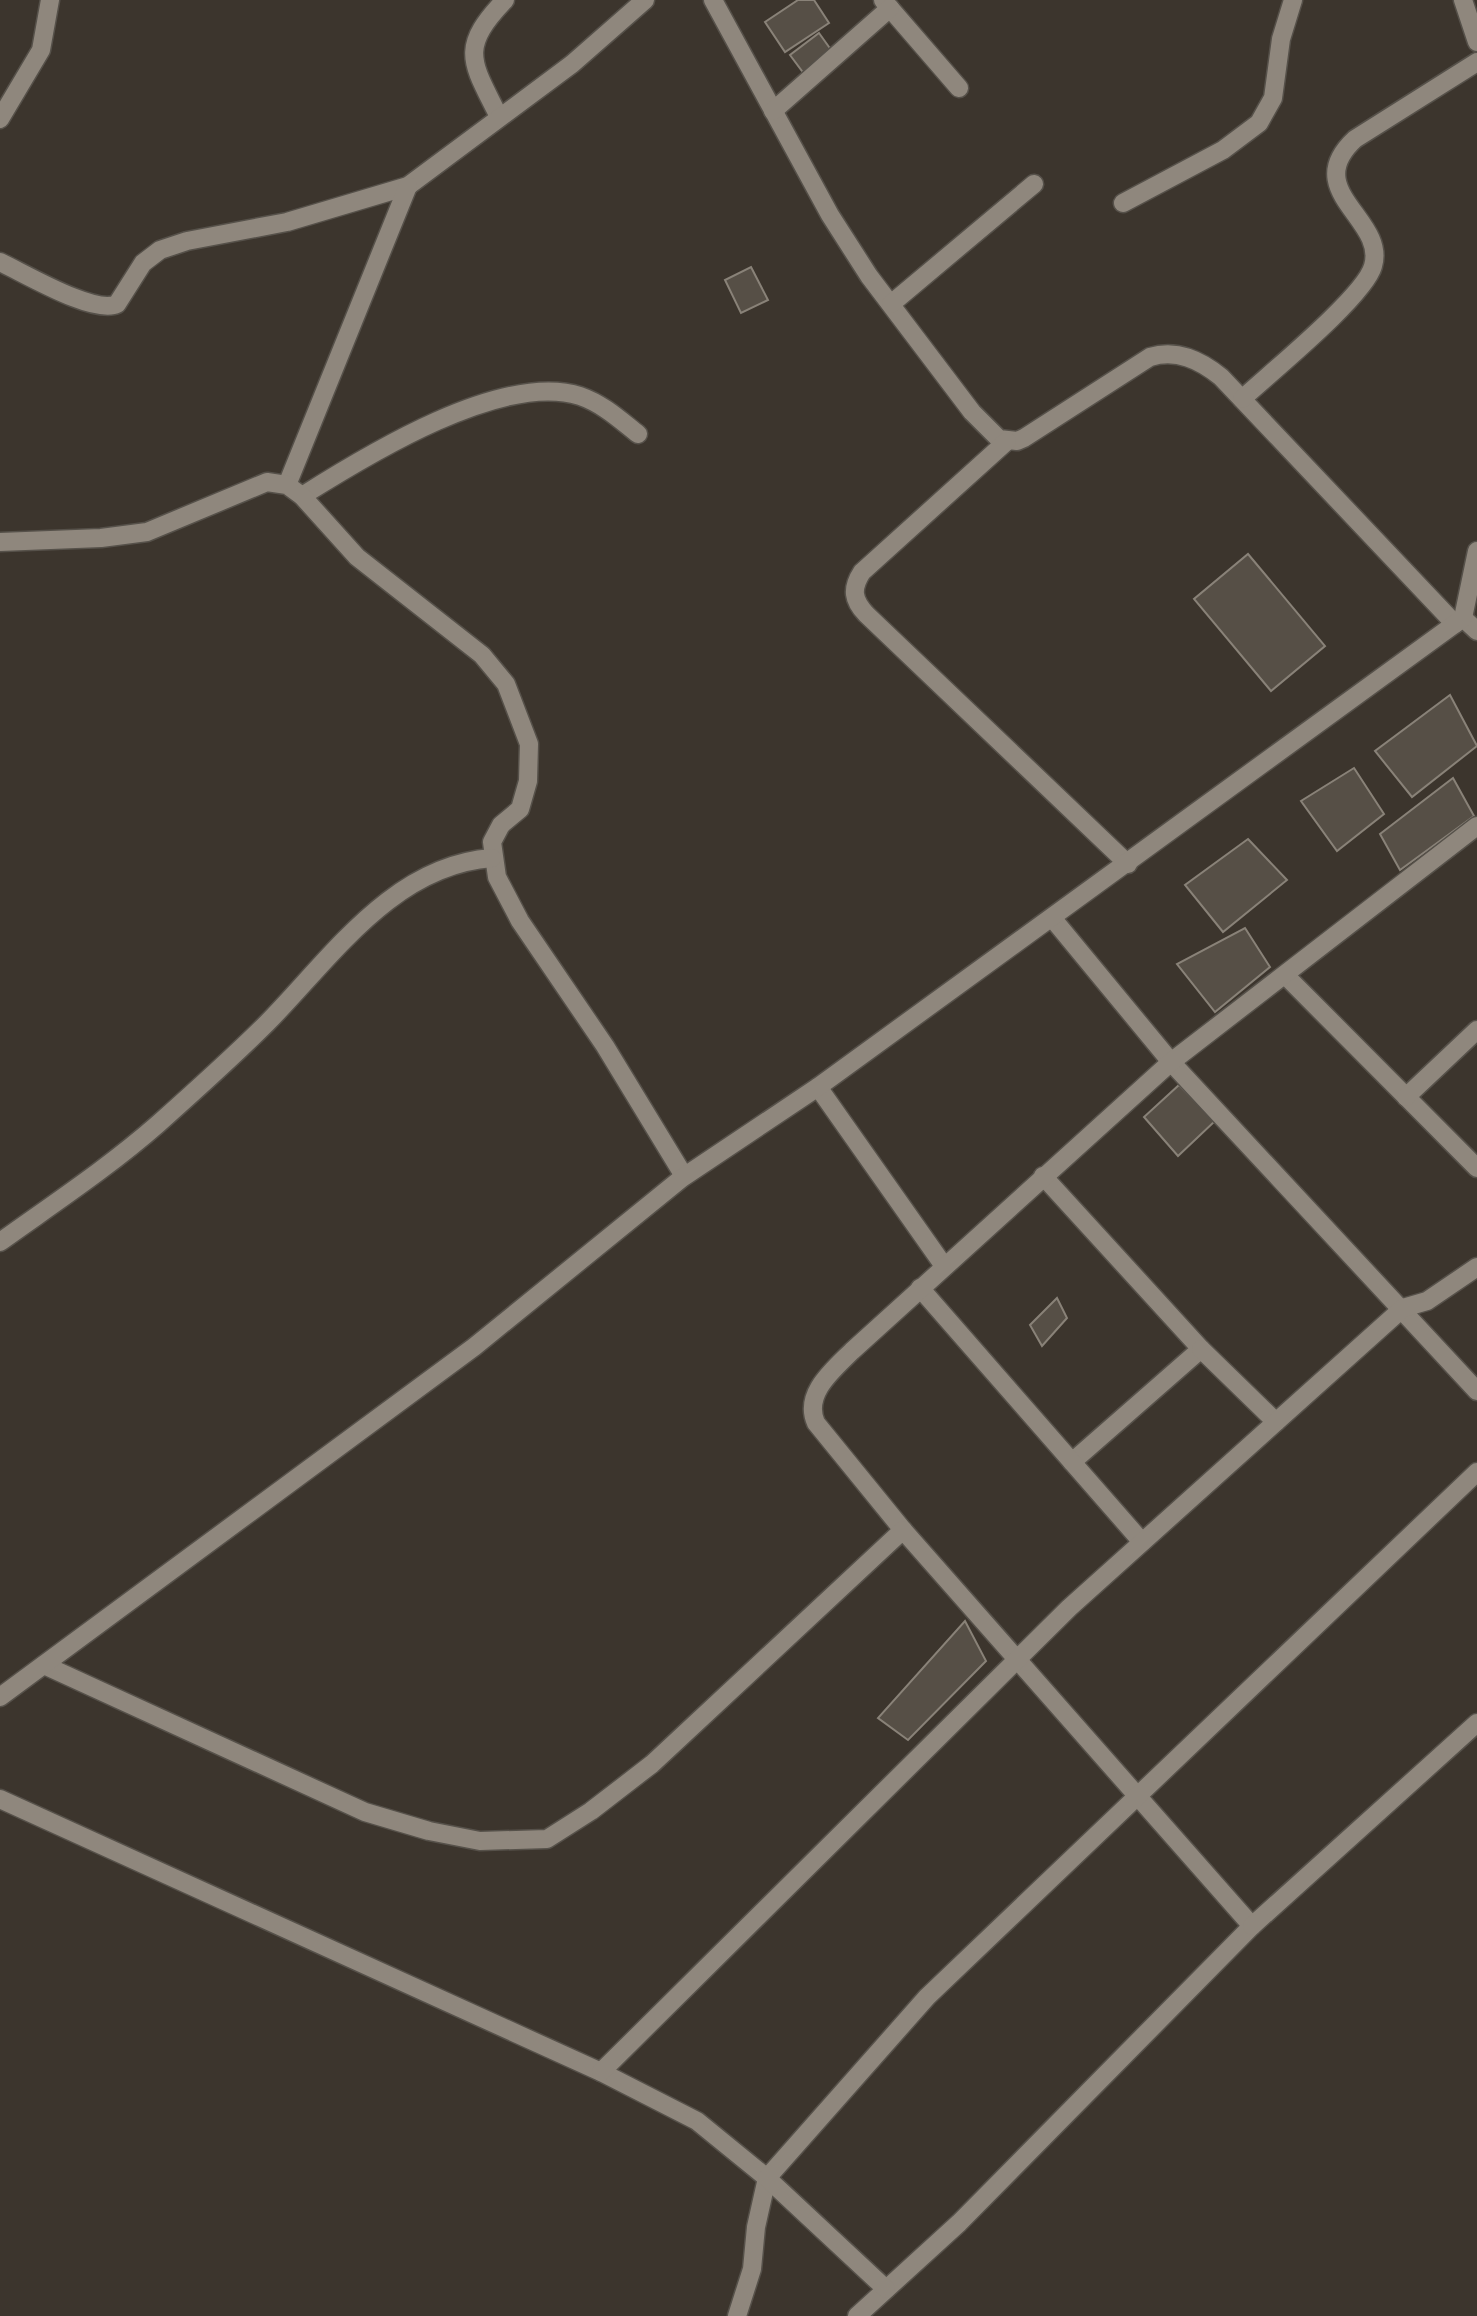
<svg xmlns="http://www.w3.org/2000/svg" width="1477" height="2316" font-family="Georgia,serif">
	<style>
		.building { fill: #564f46; stroke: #898278; stroke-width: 2 }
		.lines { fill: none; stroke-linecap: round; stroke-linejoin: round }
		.minor-casing { stroke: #56514a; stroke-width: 21 }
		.minor { stroke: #8f877d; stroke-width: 18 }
	</style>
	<rect width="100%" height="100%" fill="#3c352d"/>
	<g class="building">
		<path d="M798 0H814L829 23 785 52 765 22Z"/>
		<path d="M819 33 834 54 805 75 790 55Z"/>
		<path d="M751 267 768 300 741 313 725 280Z"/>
		<path d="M1248 554 1325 646 1271 691 1194 599Z"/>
		<path d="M1450 695 1477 746 1412 797 1375 751Z"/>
		<path d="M1354 768 1384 814 1337 851 1301 801Z"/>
		<path d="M1453 778 1474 816 1400 870 1380 834Z"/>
		<path d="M1248 839 1287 880 1223 932 1185 885Z"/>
		<path d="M1245 928 1270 967 1215 1012 1177 964Z"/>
		<path d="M1179 1085 1215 1121 1178 1156 1144 1117Z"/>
		<path d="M1057 1298 1067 1318 1042 1346 1030 1325Z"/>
		<path d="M965 1621 986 1661 908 1740 878 1718Z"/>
	</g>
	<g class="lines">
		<g class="minor-casing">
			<g id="minor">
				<path d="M713 0 830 215 869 276 972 412 999 439 1017 441 1024 438 1150 357C1177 349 1200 360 1221 377L1455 624"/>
				<path d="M883 0 959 88"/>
				<path d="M1463 0 1477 42"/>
				<path d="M773 111 890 8"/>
				<path d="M499 117C472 62 458 49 505 0"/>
				<path d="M0 119 41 50 50 0"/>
				<path d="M1123 203 1223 150 1259 123 1273 98 1281 39 1293 0"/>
				<path d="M0 262C24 273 94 315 117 304L143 263 160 250 187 241 287 222 408 186 572 64 645 0"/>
				<path d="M891 304 1034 184"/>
				<path d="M1242 399C1269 374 1365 296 1373 266 1387 219 1299 191 1355 139L1477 62"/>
				<path d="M1007 441 862 572C851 589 853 600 866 614L1128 864"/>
				<path d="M287 485 408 186"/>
				<path d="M302 496C367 455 503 371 580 396 603 404 619 419 638 434"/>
				<path d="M0 542 101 538 147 532 267 482 287 485 302 496 357 557 482 655 506 684 529 744 528 781 520 809 501 825 492 842 497 877 520 921 605 1046 684 1176"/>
				<path d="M1463 618 1477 631"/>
				<path d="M1053 919 1171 1062 1477 1391"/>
				<path d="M1285 975 1477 1168"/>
				<path d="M818 1087 944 1266"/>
				<path d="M1406 1097 1477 1030"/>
				<path d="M1043 1176 1201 1349 1072 1462"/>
				<path d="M0 1242C53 1204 109 1167 158 1124 195 1091 232 1058 267 1023 331 958 393 865 492 858"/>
				<path d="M920 1288 1142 1542"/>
				<path d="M1201 1349 1276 1422"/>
				<path d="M903 1530 816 1423C803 1394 833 1370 852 1351L1171 1062 1477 826"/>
				<path d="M44 1665 365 1812 429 1831 480 1841 547 1839 591 1811 652 1764 903 1530 1252 1926 959 2223 857 2316"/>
				<path d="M0 1697 474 1347 682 1178 818 1087 1463 618 1477 551"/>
				<path d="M0 1799 601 2072 697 2121 767 2178 756 2227 752 2269 737 2316"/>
				<path d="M1252 1926 1477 1723"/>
				<path d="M601 2072 1069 1608 1403 1308 1427 1301 1477 1267"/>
				<path d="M886 2289 767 2178 927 1997 1477 1472"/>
			</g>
		</g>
		<use href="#minor" class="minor"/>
	</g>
</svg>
